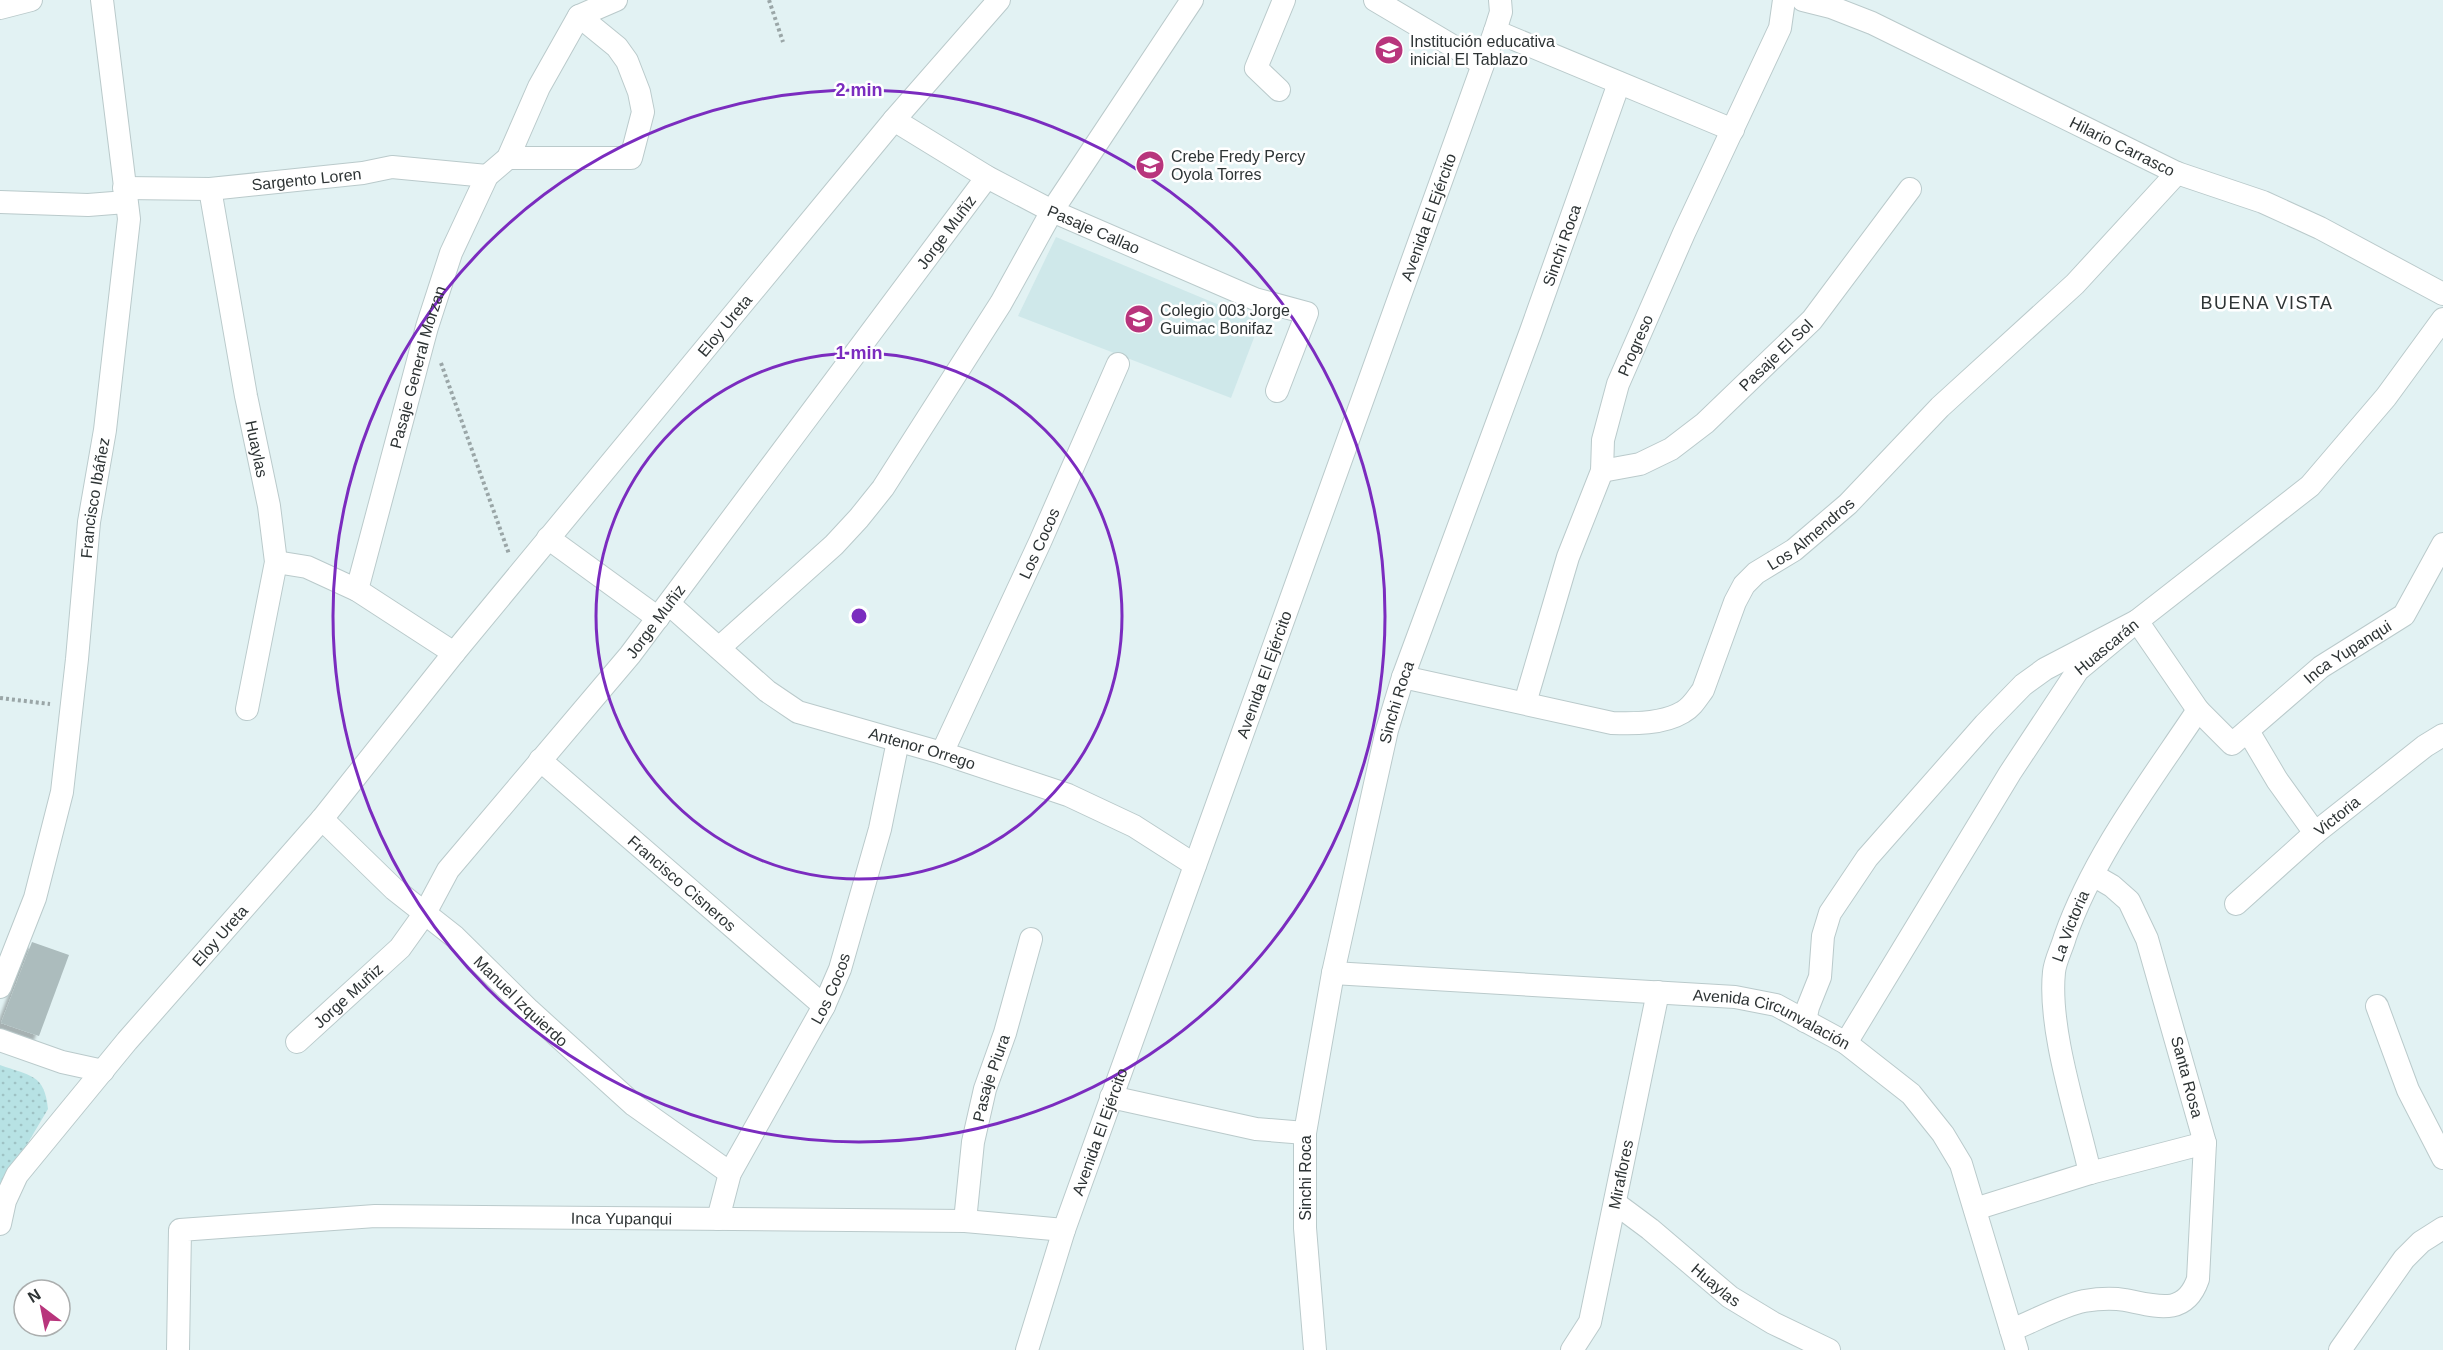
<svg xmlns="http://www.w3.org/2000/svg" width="2443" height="1350" font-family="Helvetica,sans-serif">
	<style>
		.built { fill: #cfe8ea }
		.green { fill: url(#green-dots) }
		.building { fill: #acbcbd; filter: url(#shadow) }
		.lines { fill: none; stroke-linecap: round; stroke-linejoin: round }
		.street-casing { stroke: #bacacb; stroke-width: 24 }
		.path { stroke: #9aa6a7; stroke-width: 4; stroke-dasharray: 3 3; stroke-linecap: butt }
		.street { stroke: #fff; stroke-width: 22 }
		.ring { fill: none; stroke: #7b2cbf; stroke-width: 3 }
		.labels { text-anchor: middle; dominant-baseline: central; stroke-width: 5; stroke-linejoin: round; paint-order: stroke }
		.poi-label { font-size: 16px; fill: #2e3435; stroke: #fff; text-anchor: start }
		.street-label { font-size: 16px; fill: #2e3435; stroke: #fff }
		.neighbourhood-label { font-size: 18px; letter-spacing: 1.5px; fill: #2e3435; stroke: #fff }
		.centre { fill: #7b2cbf; stroke: #fff; stroke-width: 3 }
		.ring-label { font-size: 18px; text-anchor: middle; font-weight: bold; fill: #7b2cbf; stroke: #fff; stroke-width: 5; stroke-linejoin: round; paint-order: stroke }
	</style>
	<defs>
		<pattern id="green-dots" width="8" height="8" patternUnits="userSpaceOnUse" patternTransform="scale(1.5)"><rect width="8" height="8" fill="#b7e2e4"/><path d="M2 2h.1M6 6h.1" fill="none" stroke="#9ec2c4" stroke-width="1.8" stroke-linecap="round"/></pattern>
		<filter id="shadow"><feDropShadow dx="-5.5" dy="5.5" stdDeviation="1.5" flood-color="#0004"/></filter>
	</defs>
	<rect width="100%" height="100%" fill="#e2f2f3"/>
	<path class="built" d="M1056 237 1260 322 1231 398 1018 316Z"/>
	<path class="green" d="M0 1065C30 1076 45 1074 48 1109L0 1190Z"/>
	<path class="building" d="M32 942 69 955 39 1036 1 1023Z"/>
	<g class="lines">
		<g class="street-casing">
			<g id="street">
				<path d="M1375 0 1483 64"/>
				<path id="s1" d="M1803 0 1831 7 1872 23 2177 173 2263 202 2320 228 2443 294"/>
				<path d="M0 8 31 0"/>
				<path d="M1495 31 1733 130"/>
				<path d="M1279 90 1256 68 1284 0"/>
				<path id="s2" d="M894 120 987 177 1052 211 1255 299 1307 313 1277 391"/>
				<path d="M508 158H631L643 112 639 92 627 61 617 47 579 16"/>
				<path id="s3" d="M124 188 210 189 363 173 392 167 487 176"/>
				<path id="s4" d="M210 189 246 396 269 506 276 562 247 709"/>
				<path d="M0 202 88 205 126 202"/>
				<path id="s5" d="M1602 471 1640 464 1671 449 1705 423 1812 320 1910 189"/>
				<path d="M548 538 658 618"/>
				<path d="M276 562 307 567 357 590 454 653"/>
				<path id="s6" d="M357 590 427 327 451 253 487 176 508 158 539 87 579 16 616 0"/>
				<path id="s7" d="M669 604 767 691 798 712 942 753 1068 795 1134 826 1195 865"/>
				<path d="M719 648 834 545 859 518 883 488 1001 303 1052 211 1192 0"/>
				<path id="s8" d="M1403 677 1612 723C1634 724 1663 724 1683 712 1692 707 1697 698 1703 690L1735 602 1744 585 1756 573 1794 550 1848 504 1940 407 2075 284 2177 173"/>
				<path id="s9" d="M1525 703 1568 557 1602 471 1603 440 1618 384 1684 233 1780 28 1784 0"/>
				<path d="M2248 731 2277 780 2315 833"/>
				<path id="s10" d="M942 753 1040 542 1118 364"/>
				<path id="s11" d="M540 760 824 1006"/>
				<path id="s12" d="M322 819 394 889 455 937 529 1010 634 1105 730 1173"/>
				<path id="s13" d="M2236 904 2315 833 2425 746 2443 735"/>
				<path id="s14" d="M1333 973 1735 997 1776 1005 1846 1043 1911 1094 1943 1134 1961 1164 2017 1350"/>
				<path id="s15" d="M0 987 35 898 62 792 77 659 89 522 105 430 129 219 102 0"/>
				<path d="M2377 1006 2408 1090 2443 1158"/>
				<path id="s16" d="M1805 1021 1808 1007 1820 977 1823 936 1830 913 1867 858 1985 724 2023 685 2045 669 2137 621 2198 710 2232 744 2321 667 2404 615 2443 544"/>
				<path d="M0 1040 62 1062 103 1071"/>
				<path id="s17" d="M297 1042 400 948 425 913 448 870 630 655 987 177"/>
				<path id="s18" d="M1846 1043 2010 773 2078 670 2137 621 2310 486 2386 397 2443 319"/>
				<path d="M1111 1097 1256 1129 1305 1133"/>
				<path id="s19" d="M2090 1173C2077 1115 2048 1030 2054 972 2055 961 2062 948 2065 937 2094 855 2150 782 2198 710"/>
				<path id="s20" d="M1615 1203 1650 1229 1730 1297 1773 1323 1829 1350"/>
				<path d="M1975 1209 2090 1173 2205 1143"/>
				<path id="s21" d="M718 1219 730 1173 824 1006 840 969 880 829 898 741"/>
				<path id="s22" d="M965 1221 973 1142 985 1089 1005 1033 1031 939"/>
				<path id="s23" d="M0 1224 5 1201 17 1175 127 1041 322 819 454 653 894 120 999 0"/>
				<path d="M2011 1330C2032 1322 2063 1305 2084 1301 2096 1299 2113 1298 2125 1300 2156 1306 2185 1317 2198 1279L2205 1143 2147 939 2129 901 2112 886 2093 875"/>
				<path id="s24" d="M178 1350 180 1230 375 1216 965 1221 1064 1230"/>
				<path id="s25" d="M1027 1350 1064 1230 1495 31 1501 12 1500 0"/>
				<path id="s26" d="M1315 1350 1305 1228V1133L1333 973 1387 730 1403 677 1531 331 1619 83"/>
				<path id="s27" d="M1572 1350 1590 1322 1658 992"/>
				<path d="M2340 1350 2404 1259 2421 1242 2443 1228"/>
			</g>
		</g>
		<g class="path">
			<path d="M769 0 783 42"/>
			<path d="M441 363 509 554"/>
			<path d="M0 698 50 704"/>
		</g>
		<use href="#street" class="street"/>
	</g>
	<g class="ring">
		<circle cx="859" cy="616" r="263"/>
		<circle cx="859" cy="616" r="526"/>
	</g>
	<defs>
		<g id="school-disc" transform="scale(1.5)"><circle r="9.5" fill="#b8357c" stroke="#fff"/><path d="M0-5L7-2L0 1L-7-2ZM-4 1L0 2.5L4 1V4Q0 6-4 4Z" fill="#fff"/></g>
	</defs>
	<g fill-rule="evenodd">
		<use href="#school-disc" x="1389" y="50"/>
		<use href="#school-disc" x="1150" y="165"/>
		<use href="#school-disc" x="1139" y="319"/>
	</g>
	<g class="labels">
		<g class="poi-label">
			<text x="1410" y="41">Institución educativa<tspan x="1410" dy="18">inicial El Tablazo</tspan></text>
			<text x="1171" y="156">Crebe Fredy Percy<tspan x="1171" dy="18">Oyola Torres</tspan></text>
			<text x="1160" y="310">Colegio 003 Jorge<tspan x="1160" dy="18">Guimac Bonifaz</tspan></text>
		</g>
		<g class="street-label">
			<text stroke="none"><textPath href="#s1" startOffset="352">Hilario Carrasco</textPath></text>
			<text stroke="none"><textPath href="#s3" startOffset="183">Sargento Loren</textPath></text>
			<text stroke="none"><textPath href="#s25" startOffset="1202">Avenida El Ejército</textPath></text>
			<text stroke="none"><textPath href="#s2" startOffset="228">Pasaje Callao</textPath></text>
			<text stroke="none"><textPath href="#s17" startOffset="1041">Jorge Muñiz</textPath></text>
			<text stroke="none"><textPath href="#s26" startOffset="1144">Sinchi Roca</textPath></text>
			<text stroke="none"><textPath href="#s23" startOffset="1158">Eloy Ureta</textPath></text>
			<text stroke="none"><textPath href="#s9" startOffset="376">Progreso</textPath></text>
			<text stroke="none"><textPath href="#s5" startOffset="214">Pasaje El Sol</textPath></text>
			<text stroke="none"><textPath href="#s6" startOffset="231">Pasaje General Morzan</textPath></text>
			<text stroke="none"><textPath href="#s4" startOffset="264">Huaylas</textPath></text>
			<text stroke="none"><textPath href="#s15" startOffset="501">Francisco Ibáñez</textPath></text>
			<text stroke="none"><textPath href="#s8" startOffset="514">Los Almendros</textPath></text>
			<text stroke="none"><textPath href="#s10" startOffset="231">Los Cocos</textPath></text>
			<text stroke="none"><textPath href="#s17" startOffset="555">Jorge Muñiz</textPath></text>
			<text stroke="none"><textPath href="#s18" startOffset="476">Huascarán</textPath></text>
			<text stroke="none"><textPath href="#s16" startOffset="846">Inca Yupanqui</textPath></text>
			<text stroke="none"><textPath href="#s25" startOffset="716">Avenida El Ejército</textPath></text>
			<text stroke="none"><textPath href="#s26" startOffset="658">Sinchi Roca</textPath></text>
			<text stroke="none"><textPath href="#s7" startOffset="298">Antenor Orrego</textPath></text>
			<text stroke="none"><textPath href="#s13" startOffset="134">Victoria</textPath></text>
			<text stroke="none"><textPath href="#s11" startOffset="188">Francisco Cisneros</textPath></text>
			<text stroke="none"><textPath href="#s19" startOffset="254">La Victoria</textPath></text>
			<text stroke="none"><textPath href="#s23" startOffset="366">Eloy Ureta</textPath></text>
			<text stroke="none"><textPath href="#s21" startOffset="258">Los Cocos</textPath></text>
			<text stroke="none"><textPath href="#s17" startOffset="69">Jorge Muñiz</textPath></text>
			<text stroke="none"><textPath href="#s12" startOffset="270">Manuel Izquierdo</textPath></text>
			<text stroke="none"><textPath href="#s14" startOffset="444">Avenida Circunvalación</textPath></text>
			<text transform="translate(2187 1077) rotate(75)">Santa Rosa</text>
			<text stroke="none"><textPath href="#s22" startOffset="146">Pasaje Piura</textPath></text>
			<text stroke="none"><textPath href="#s25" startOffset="230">Avenida El Ejército</textPath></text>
			<text stroke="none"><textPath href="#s27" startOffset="184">Miraflores</textPath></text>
			<text transform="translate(1305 1178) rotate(-90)">Sinchi Roca</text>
			<text stroke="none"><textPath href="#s24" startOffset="562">Inca Yupanqui</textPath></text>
			<text stroke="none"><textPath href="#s20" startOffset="130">Huaylas</textPath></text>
		</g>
		<g class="neighbourhood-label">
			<text x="2267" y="303">BUENA VISTA</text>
		</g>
	</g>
	<circle cx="859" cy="616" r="9" class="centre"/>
	<g class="ring-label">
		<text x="859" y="96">2 min</text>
		<text x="859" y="359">1 min</text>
	</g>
	<g transform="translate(42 1308) rotate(328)"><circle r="28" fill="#ffffff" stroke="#abaeae" stroke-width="1.5"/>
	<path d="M0-4.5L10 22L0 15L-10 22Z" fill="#b8357c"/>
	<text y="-9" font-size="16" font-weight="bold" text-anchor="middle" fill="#2e3435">N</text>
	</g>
</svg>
